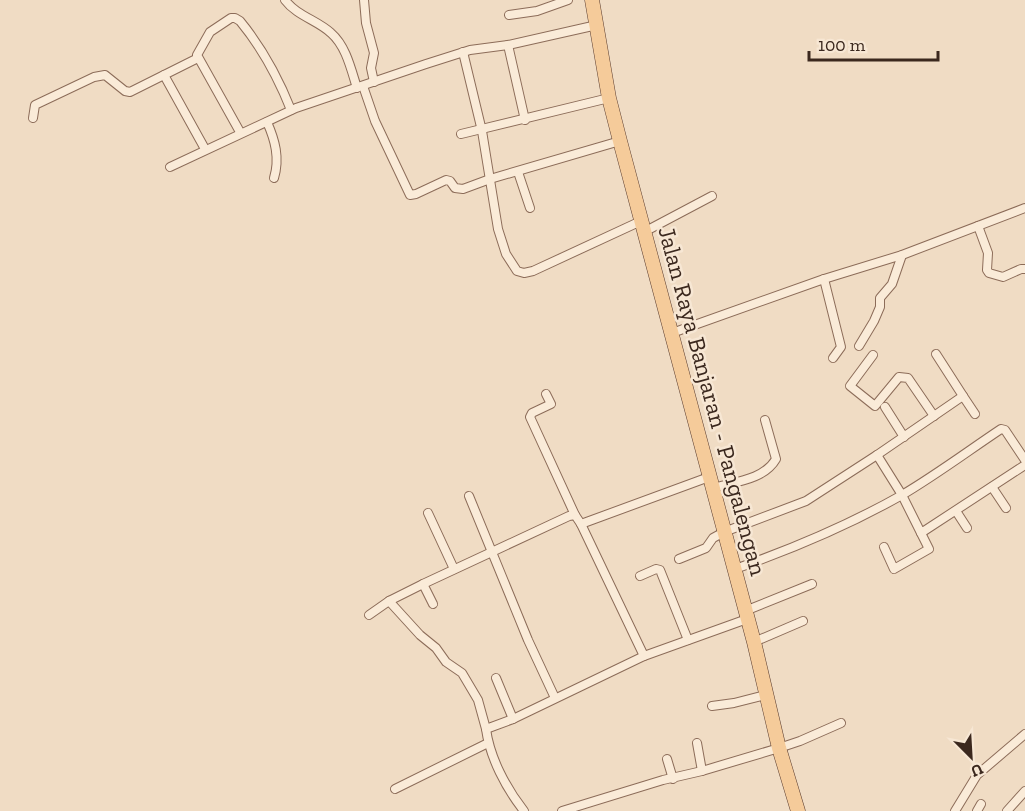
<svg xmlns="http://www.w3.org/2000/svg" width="1025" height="811" font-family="'Zilla Slab',serif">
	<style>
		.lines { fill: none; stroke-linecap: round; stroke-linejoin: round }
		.minor-casing { stroke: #8c6c59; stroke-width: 10 }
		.primary-casing { stroke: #593b2e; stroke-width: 15 }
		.minor { stroke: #faebd8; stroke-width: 8 }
		.primary { stroke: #f5cb9a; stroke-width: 14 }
		.labels { text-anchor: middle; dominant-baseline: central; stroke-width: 5; stroke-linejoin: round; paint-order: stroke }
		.street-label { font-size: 24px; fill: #3b281e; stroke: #f7e7d4 }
	</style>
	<rect width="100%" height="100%" fill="#f0dcc4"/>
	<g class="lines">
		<g class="minor-casing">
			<g id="minor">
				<path d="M285 0C297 16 317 20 331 33 346 46 351 69 357 88"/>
				<path d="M364 0 366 23 374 53 371 68 374 82"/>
				<path d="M509 15 537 11 568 0"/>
				<path d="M508 45 525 120"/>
				<path d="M463 52 482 131 498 229 506 254 517 271 524 273 533 271 641 221"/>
				<path d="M164 75 205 149"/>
				<path d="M363 86 375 121 410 195 416 194 446 180 450 181 455 188 463 189 490 179 620 141"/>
				<path d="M33 118 35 105 94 77 105 75 125 91 130 92 198 58"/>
				<path d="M267 122C275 140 280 158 274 178"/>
				<path d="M240 132 197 55 210 32 231 18H235L240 21C263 49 278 77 291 110"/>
				<path d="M461 134 609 98"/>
				<path d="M170 167 296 108 426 64 470 50 508 45 597 25"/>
				<path d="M518 172 530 208"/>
				<path d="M978 226 988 253 987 270 989 273 1003 277 1021 269H1025"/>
				<path d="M644 232 712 196"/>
				<path d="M824 279 841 347 833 358"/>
				<path d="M672 333 824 279 902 255 1025 208"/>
				<path d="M859 346 874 321 880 307V298L892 284 902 255"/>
				<path d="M873 355 850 386 875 406 899 377 908 378 934 416"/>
				<path d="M546 394 551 404 532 413 530 417 575 515"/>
				<path d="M963 396 975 414"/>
				<path d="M885 407 904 437"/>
				<path d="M877 455 902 495 921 533 1025 465"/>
				<path d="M992 487 1006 508"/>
				<path d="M713 488C734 482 764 480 776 459L765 420"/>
				<path d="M469 496 528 640 555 698"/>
				<path d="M956 511 967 528"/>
				<path d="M428 513 454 569"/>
				<path d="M581 524 644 656"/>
				<path d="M884 547 894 569 929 549 921 533"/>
				<path d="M679 559 706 548 713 538 724 532 806 501 877 455 963 396 936 354"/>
				<path d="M735 569C792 549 849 525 902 495 936 475 968 451 1001 429L1005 430 1025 460"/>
				<path d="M640 576 656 569 660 570 688 640"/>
				<path d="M423 584 433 604"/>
				<path d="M389 601 423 584 569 516 575 515 581 524 709 477"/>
				<path d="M745 611 812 584"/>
				<path d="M369 615 389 601 420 635 436 648 446 662 462 673 478 700 486 729 513 719 644 656 747 619"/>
				<path d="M754 642 803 621"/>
				<path d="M496 678 513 719"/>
				<path d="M712 706 734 703 765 695"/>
				<path d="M486 729C490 758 506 788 524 811"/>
				<path d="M697 743 702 771"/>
				<path d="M667 759 673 779"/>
				<path d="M395 789 488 743"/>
				<path d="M562 811 663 780 702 771 779 748 800 741 841 723"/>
				<path d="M955 811 977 775 1025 734"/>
				<path d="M977 811 981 804"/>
				<path d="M1007 811 1025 791"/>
			</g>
		</g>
		<g class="primary-casing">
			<path id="primary" d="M592 0 609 98 620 141 754 642 779 748 798 811"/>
		</g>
		<use href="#minor" class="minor"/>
		<use href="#primary" class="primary"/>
	</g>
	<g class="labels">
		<g class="street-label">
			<text transform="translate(713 401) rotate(75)">Jalan Raya Banjaran - Pangalengan</text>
		</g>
	</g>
	<g transform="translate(971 757) rotate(156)" stroke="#f7e7d4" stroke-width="4.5" paint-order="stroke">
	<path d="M0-4.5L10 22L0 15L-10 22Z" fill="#3b281e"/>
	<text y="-9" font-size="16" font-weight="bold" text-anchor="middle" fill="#3b281e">U</text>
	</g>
	<path d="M809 51v9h129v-9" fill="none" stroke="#3b281e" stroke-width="3"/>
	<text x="818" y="51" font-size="18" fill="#3b281e" stroke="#f7e7d4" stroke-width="4.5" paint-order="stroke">100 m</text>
</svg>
